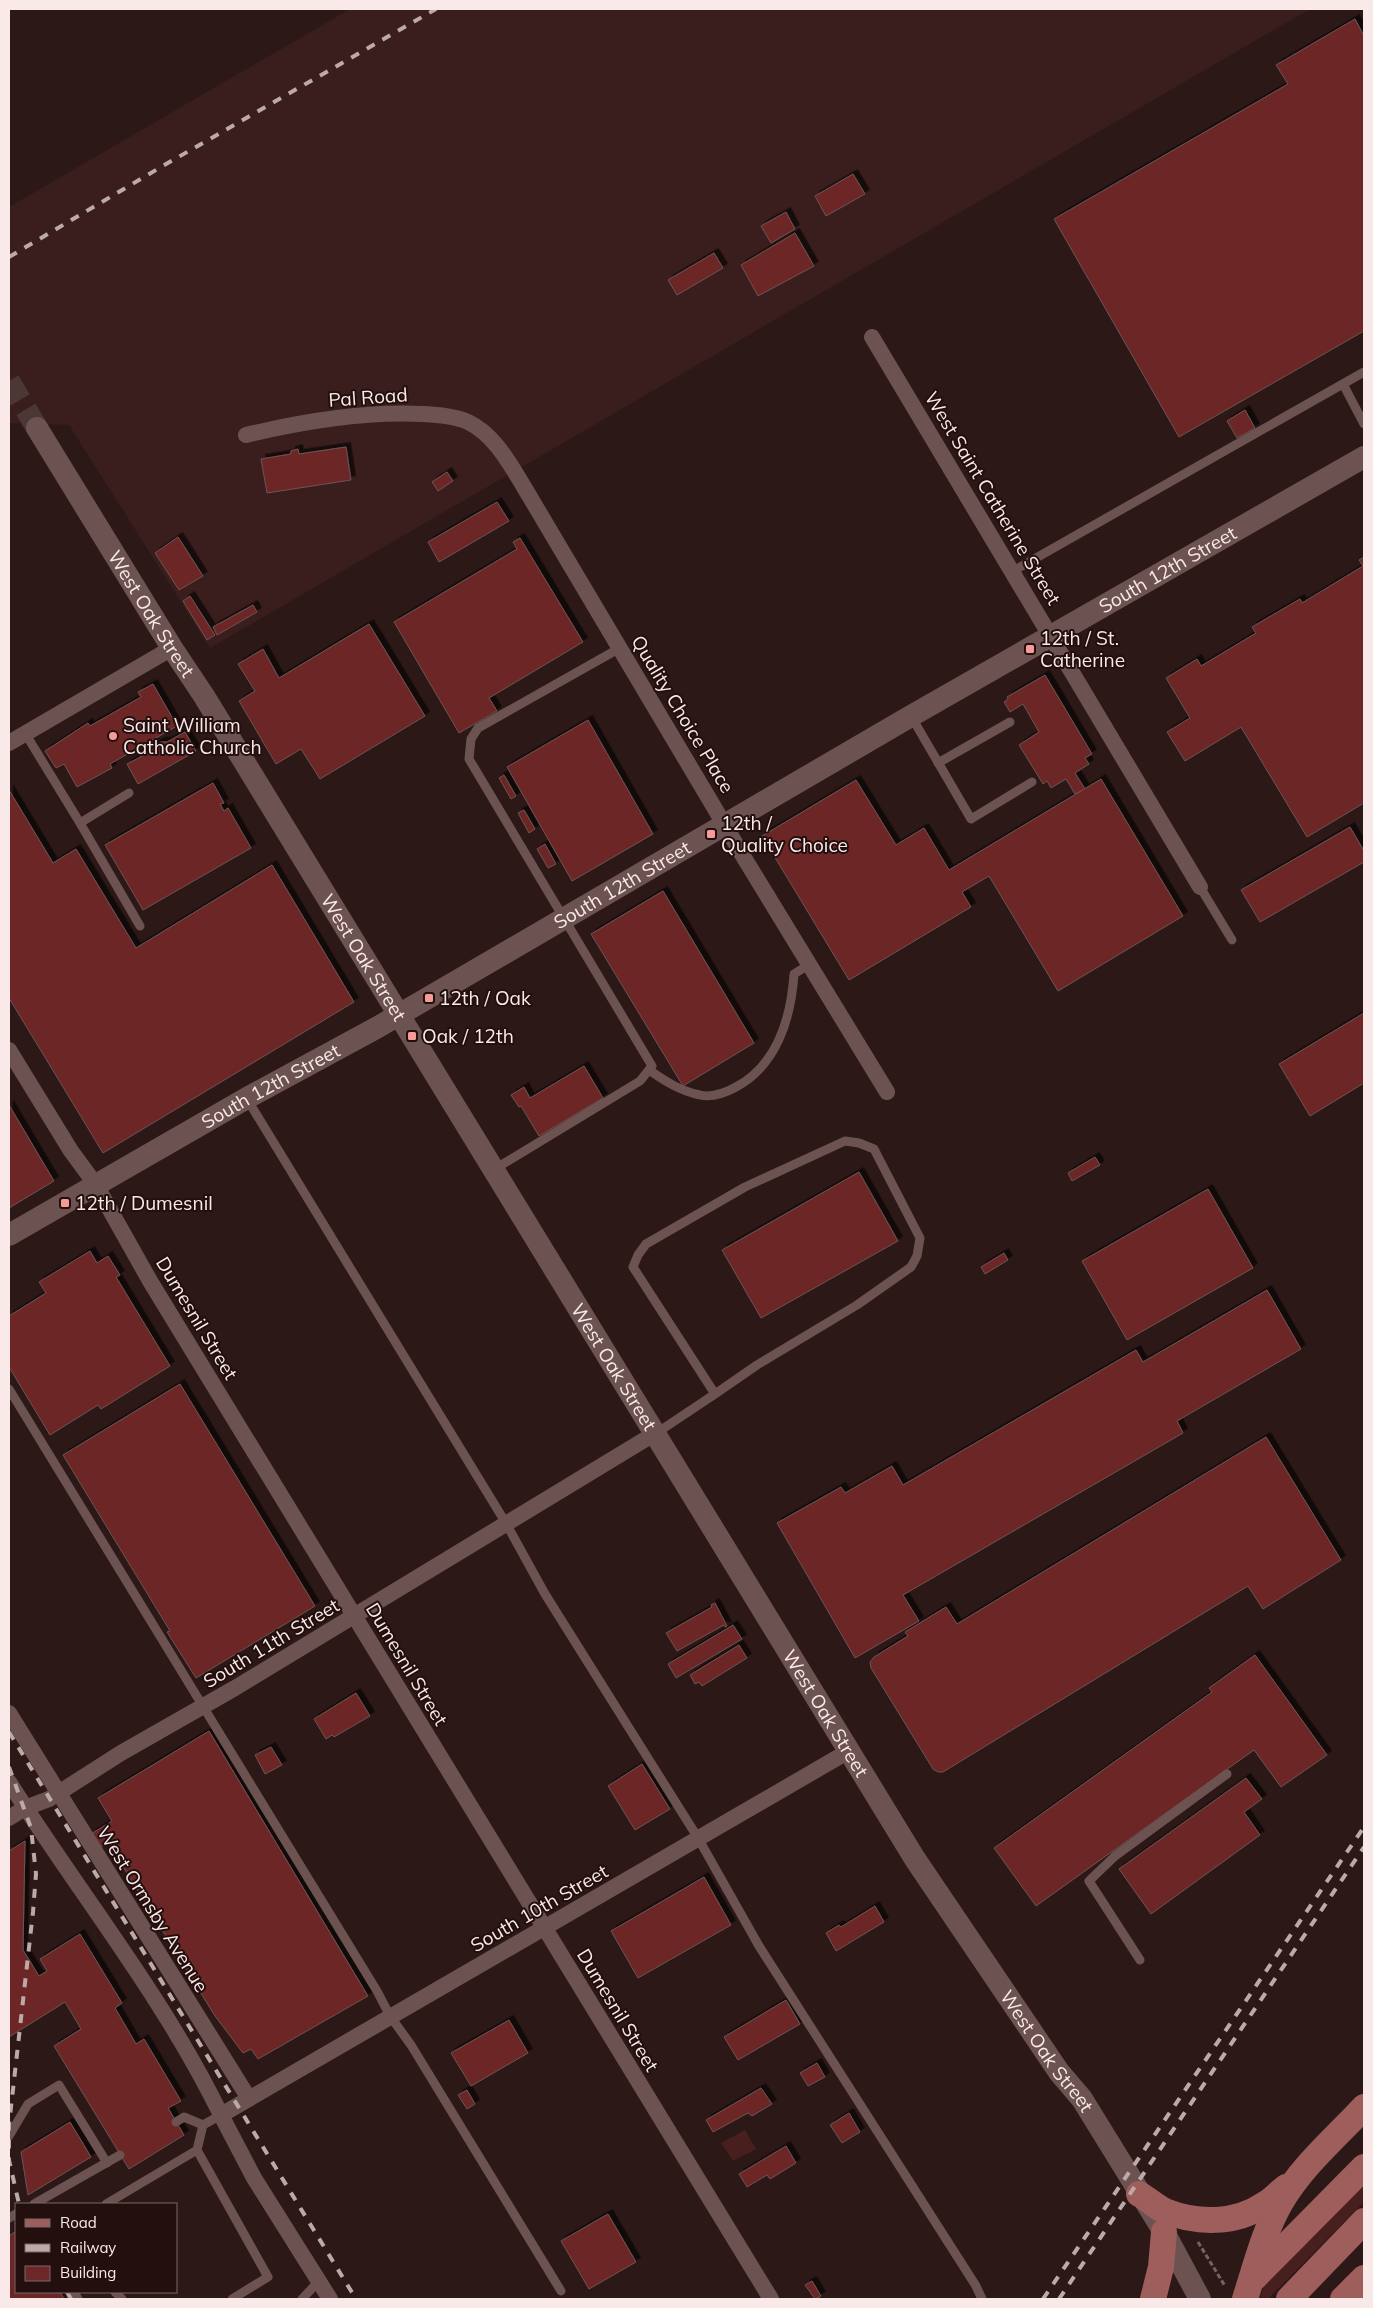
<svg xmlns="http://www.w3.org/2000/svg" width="1373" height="2308" font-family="Mulish,sans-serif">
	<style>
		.built { fill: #391e1d }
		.green { fill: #471f1e }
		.building { fill: #6c2828; stroke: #6c5452; filter: url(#shadow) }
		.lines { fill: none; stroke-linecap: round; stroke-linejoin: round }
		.secondary-tunnel { stroke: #4b3836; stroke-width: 22; stroke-dasharray: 22 11; stroke-linecap: butt }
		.path { stroke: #756362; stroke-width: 3; stroke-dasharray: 5 2.5; stroke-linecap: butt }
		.lane { stroke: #6c5352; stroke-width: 9 }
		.street { stroke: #6c5352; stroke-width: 16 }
		.secondary { stroke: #6c5352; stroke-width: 22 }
		.primary { stroke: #9e5e5c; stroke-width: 26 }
		.rail { stroke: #bbaaa9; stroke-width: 4; stroke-dasharray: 9 9; stroke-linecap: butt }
		.poi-dot { fill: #f59b98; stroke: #220f0e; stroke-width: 2 }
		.labels { text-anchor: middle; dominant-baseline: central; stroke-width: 4; stroke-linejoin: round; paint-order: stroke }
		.street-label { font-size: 19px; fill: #f9eae9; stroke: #220f0e }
		.poi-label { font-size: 19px; fill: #f9eae9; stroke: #220f0e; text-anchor: start }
	</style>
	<defs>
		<filter id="shadow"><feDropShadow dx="4.5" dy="-4.5" stdDeviation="0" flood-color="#0009"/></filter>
	</defs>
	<rect width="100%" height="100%" fill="#2c1817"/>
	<path class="built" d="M350 9H1310L210 648 69 425 9 423V207Z"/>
	<g class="green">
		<path d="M745 2130 756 2149 733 2161 721 2143Z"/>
		<path d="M1364 2181V2202L1268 2299 1260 2297 1266 2281Z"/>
	</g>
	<g class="building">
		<path d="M1355 19 1364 36V331L1179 437 1054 219 1288 84 1276 65Z"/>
		<path d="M853 174 865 194 826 216 815 196Z"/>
		<path d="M786 212 795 229 771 243 761 226Z"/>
		<path d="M795 233 814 266 758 296 741 265Z"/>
		<path d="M714 253 723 268 677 295 668 280Z"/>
		<path d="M1245 410 1255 428 1237 438 1227 421Z"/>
		<path d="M346 447 351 480 267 493 261 459 291 454V451L298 449 299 454Z"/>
		<path d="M447 472 453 481 438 491 432 482Z"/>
		<path d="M497 502 509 521 439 562 428 542Z"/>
		<path d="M178 537 203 576 179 590 155 553Z"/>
		<path d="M520 538 583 642 489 698 497 711 459 733 394 622 517 549 513 542Z"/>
		<path d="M1364 557V803L1307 837 1241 727 1185 761 1167 732 1190 718 1166 678 1197 659 1201 666 1256 633 1252 627 1300 599 1302 603 1363 566 1359 560Z"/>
		<path d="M190 596 215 635 207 640 183 601Z"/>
		<path d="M253 605 257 612 217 635 213 627Z"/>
		<path d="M369 624 425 716 320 779 301 749 276 764 239 701 255 691 238 664 263 649 279 678Z"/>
		<path d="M1045 675 1092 754 1085 758 1089 764 1075 773 1085 789 1075 794 1066 779 1051 788 1047 781 1043 784 1019 745 1039 732 1023 704 1010 712 1004 702 1008 699 1007 697Z"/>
		<path d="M153 684 177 726 110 764 112 768 77 787 64 764 56 768 45 751 88 723 90 726 141 697 138 692Z"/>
		<path d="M588 720 653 834 572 881 507 767Z"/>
		<path d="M185 732 196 751 138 784 127 764 148 753 146 750 151 747 153 751 155 745 161 742H167Z"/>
		<path d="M504 775 516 796 511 799 499 778Z"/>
		<path d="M1101 779 1183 916 1058 991 989 876 962 892 971 907 849 980 762 836 856 780 896 845 924 828 949 870Z"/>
		<path d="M213 783 224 803 220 804 224 811 228 808 251 848 143 910 105 845Z"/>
		<path d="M9 790 53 863 76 849 136 948 272 865 354 1002 103 1153 9 998Z"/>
		<path d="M524 810 535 829 529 833 518 813Z"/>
		<path d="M1350 827 1364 851V862L1260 922 1241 890Z"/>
		<path d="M545 844 556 864 548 868 537 849Z"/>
		<path d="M663 891 754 1043 683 1086 591 934Z"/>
		<path d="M1364 1013V1083L1310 1116 1279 1064Z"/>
		<path d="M584 1066 603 1098 539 1136 521 1106 519 1107 511 1095 524 1087 530 1098Z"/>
		<path d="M9 1105 54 1181 9 1208Z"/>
		<path d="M1095 1157 1100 1165 1072 1181 1068 1173Z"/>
		<path d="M859 1172 898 1241 761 1318 722 1250Z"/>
		<path d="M1208 1189 1253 1268 1127 1340 1082 1261Z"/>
		<path d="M90 1251 97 1263 108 1256 120 1275 116 1277 170 1366 101 1409 98 1405 50 1435 9 1367V1316L46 1293 39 1282Z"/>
		<path d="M1004 1253 1008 1260 985 1274 981 1267Z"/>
		<path d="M1267 1290 1301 1349 1177 1421 1183 1433 903 1595 919 1621 855 1658 777 1523 841 1487 845 1493 892 1466 903 1485 1136 1350 1143 1362Z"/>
		<path d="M180 1384 315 1606 196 1678 167 1632 170 1631 63 1455Z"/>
		<path d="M1266 1437 1341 1560 1263 1609 1248 1586 943 1772H938L933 1769 871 1668 870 1662 874 1657 908 1636 905 1632 946 1607 957 1624Z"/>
		<path d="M715 1603 727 1626 725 1627 724 1625 677 1651 666 1633 712 1607 711 1605Z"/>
		<path d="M733 1625 742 1639 676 1678 668 1664Z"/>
		<path d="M739 1645 747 1658 702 1686 699 1682 695 1684 690 1675Z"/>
		<path d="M1255 1655 1327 1755 1281 1787 1254 1750 1036 1906 994 1848 1212 1692 1209 1688Z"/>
		<path d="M356 1693 370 1716 334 1737 332 1735 326 1739 314 1719Z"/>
		<path d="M209 1731 368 1996 258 2059 251 2049 243 2053 215 2016 109 1844 99 1847 91 1834 112 1821 98 1798Z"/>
		<path d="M271 1747 282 1765 265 1774 255 1755Z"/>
		<path d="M642 1764 670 1809 635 1830 608 1786Z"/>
		<path d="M1246 1778 1262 1799 1244 1812 1260 1835 1151 1914 1119 1869Z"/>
		<path d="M25 1841 23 1950 39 1976 47 1971 40 1959 80 1934 122 2003 115 2008 136 2044 144 2039 181 2101 168 2108 184 2135 129 2169 54 2046 81 2029 65 2002 9 2037V1851Z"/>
		<path d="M704 1877 731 1925 638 1978 611 1931Z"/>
		<path d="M875 1906 884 1922 836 1951 826 1933 839 1925 841 1927Z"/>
		<path d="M786 2000 800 2024 738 2060 724 2037Z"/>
		<path d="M509 2020 528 2053 471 2086 451 2053Z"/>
		<path d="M817 2063 825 2077 808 2086 800 2073Z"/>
		<path d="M761 2088 772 2104 752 2116 748 2113 713 2132 706 2120Z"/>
		<path d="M467 2090 475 2104 467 2109 458 2095Z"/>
		<path d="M849 2113 860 2132 842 2143 830 2125Z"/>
		<path d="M70 2122 91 2157 28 2195 21 2152Z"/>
		<path d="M786 2146 796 2163 770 2179 767 2175 747 2187 739 2174Z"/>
		<path d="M608 2214 636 2262 589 2289 561 2241Z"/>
		<path d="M16 2231V2292H60L64 2299H9V2236Z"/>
		<path d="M812 2281 821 2296 815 2299 805 2285Z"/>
	</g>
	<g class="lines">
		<path class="secondary-tunnel" d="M9 381 37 428"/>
		<path class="path" d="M1198 2242 1225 2286"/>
		<g class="lane">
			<path d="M1343 384 1364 424"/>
			<path d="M1013 571 1364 372"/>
			<path d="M911 716 971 819 1032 782"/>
			<path d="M25 733 80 823 129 793"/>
			<path d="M938 763 1010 722"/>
			<path d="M80 823 140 926"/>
			<path d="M1200 887 1232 940"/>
			<path d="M649 1070C665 1081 680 1091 700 1095 712 1098 725 1093 736 1087 777 1065 791 1018 794 974L810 964"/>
			<path d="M247 1099 507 1525 545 1594 698 1838 759 1946 976 2286 982 2299"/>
			<path d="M493 1170 640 1081 652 1066 469 759 471 739 478 728 620 648"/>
			<path d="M9 1389 377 1991 390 2016 411 2045 561 2291"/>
			<path d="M655 1434 715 1394 633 1267 638 1255 646 1244 745 1187 845 1141 859 1143 874 1149 920 1238 917 1256 911 1267 857 1305 757 1365 715 1394"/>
			<path d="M1140 1960 1089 1881 1115 1856 1227 1774"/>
			<path d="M221 2115 203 2125 197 2150 268 2277 232 2299"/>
			<path d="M176 2122 184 2117 203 2125"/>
			<path d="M9 2136 28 2104 59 2085 107 2163"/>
			<path d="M34 2204 120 2155"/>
			<path d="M106 2204 197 2150"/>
			<path d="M9 2218 16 2214"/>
			<path d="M74 2292 78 2299"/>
			<path d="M115 2292 122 2299"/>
			<path d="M302 2299 319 2281"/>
		</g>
		<g class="street">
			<path d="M872 337 1200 887"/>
			<path d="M246 435C304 421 363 411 423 414 438 415 454 416 468 422 494 434 510 464 524 487L743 856 887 1092"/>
			<path d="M9 743 172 648"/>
			<path d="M9 1050 71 1151 96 1185 150 1281 771 2299"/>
			<path d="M9 1713 248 2097"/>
			<path d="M9 1782C79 1893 163 1996 221 2115"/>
			<path d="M9 1818 25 1808 49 1799 121 1753 235 1688 654 1434"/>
			<path d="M330 2299 254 2178 221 2115 849 1751"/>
		</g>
		<g class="secondary">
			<path id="s1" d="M37 428 172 648 204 696 915 1859 1059 2072 1082 2099 1164 2232 1200 2299"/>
			<path id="s2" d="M9 1235 247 1098 378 1027 911 716 1364 457"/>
		</g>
		<g class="primary">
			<path d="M1139 2194C1148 2199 1156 2207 1165 2211 1198 2224 1236 2224 1265 2204 1273 2200 1279 2192 1286 2187"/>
			<path d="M1254 2278 1364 2167"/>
			<path d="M1153 2299 1161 2267 1164 2232"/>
			<path d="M1245 2299C1255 2268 1264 2231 1281 2202 1302 2166 1336 2137 1364 2107"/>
			<path d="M1289 2299 1364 2221"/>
			<path d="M1343 2299 1364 2278"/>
		</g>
		<g class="rail">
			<path d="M9 257 161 167 436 9"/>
			<path d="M9 1732 356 2299"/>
			<path d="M9 1767 31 1828 36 1874 33 1912 9 2125V2160L19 2204"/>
			<path d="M67 2292 71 2299"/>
			<path d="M1043 2299 1364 1827"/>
			<path d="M1059 2299 1364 1847"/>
		</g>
	</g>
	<g class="poi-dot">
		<rect x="1025" y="644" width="10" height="10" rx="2.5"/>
		<circle cx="113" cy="736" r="5"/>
		<rect x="706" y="829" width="10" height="10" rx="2.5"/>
		<rect x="424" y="993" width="10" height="10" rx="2.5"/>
		<rect x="407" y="1031" width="10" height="10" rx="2.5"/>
		<rect x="60" y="1198" width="10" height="10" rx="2.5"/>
	</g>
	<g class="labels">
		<g class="street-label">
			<text transform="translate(368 397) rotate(-4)">Pal Road</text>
			<text transform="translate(993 498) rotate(59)">West Saint Catherine Street</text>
			<text stroke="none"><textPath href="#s2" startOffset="1336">South 12th Street</textPath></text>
			<text stroke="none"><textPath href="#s1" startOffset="218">West Oak Street</textPath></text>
			<text transform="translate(683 714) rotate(59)">Quality Choice Place</text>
			<text stroke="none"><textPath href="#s2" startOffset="706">South 12th Street</textPath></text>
			<text stroke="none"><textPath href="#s1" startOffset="622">West Oak Street</textPath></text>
			<text stroke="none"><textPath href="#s2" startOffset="301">South 12th Street</textPath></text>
			<text transform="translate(197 1318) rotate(59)">Dumesnil Street</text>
			<text stroke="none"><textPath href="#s1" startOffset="1102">West Oak Street</textPath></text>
			<text transform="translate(271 1643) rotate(-31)">South 11th Street</text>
			<text transform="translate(407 1664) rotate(59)">Dumesnil Street</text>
			<text stroke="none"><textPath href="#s1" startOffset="1508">West Oak Street</textPath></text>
			<text transform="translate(539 1908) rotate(-30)">South 10th Street</text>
			<text transform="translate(153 1909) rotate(58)">West Ormsby Avenue</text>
			<text transform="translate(618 2010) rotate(59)">Dumesnil Street</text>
			<text stroke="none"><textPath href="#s1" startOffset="1912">West Oak Street</textPath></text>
		</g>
		<g class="poi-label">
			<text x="1040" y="638">12th / St.<tspan x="1040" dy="22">Catherine</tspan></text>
			<text x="123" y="725">Saint William<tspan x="123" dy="22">Catholic Church</tspan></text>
			<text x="721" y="823">12th /<tspan x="721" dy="22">Quality Choice</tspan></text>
			<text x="439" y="998">12th / Oak</text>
			<text x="422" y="1036">Oak / 12th</text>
			<text x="75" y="1203">12th / Dumesnil</text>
		</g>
	</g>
	<rect width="1373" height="2308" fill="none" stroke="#f9eae9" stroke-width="20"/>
	<rect x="15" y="2203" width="162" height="90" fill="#220f0e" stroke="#786766"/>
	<rect x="25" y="2219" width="25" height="8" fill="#9e5e5c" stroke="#786766"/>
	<text x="60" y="2228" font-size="15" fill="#f9eae9">Road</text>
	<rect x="25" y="2244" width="25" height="8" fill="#bbaaa9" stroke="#786766"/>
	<text x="60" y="2253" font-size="15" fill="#f9eae9">Railway</text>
	<rect x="25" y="2266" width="25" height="15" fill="#6c2828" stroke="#786766"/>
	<text x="60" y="2278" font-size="15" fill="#f9eae9">Building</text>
</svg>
